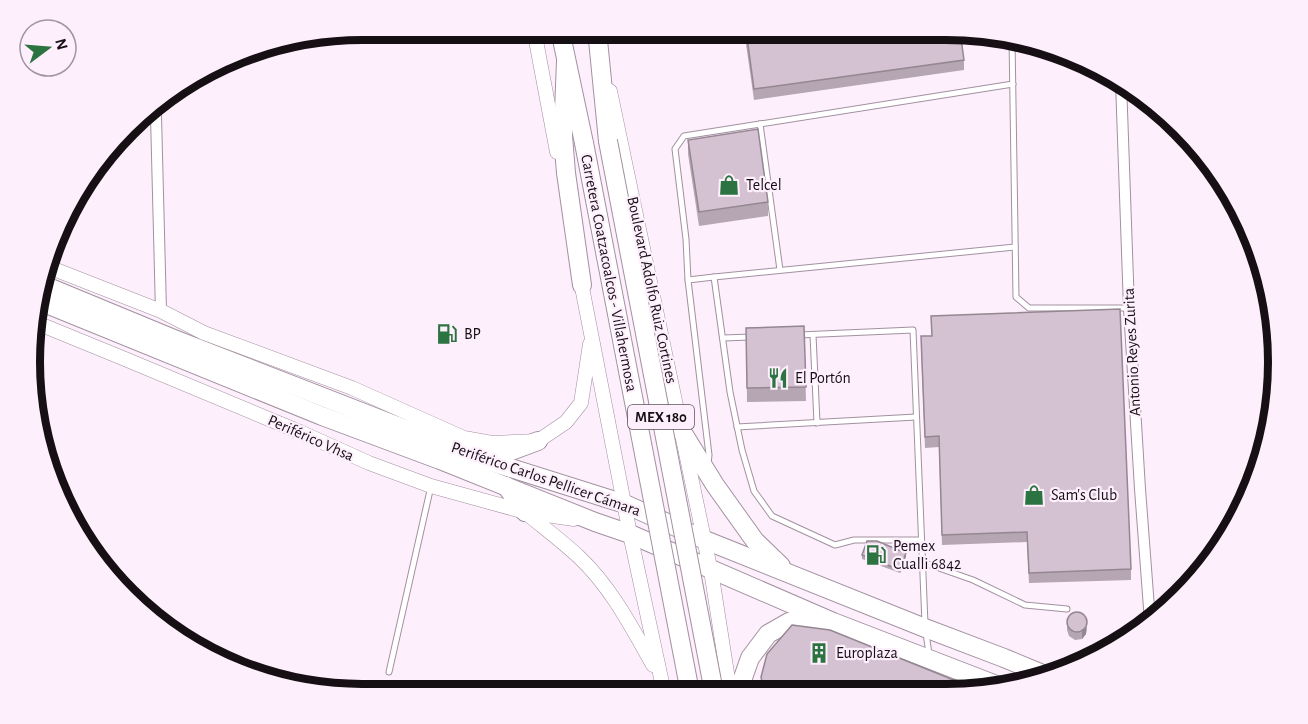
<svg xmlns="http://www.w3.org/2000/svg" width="1308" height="724" font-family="'Alegreya Sans',sans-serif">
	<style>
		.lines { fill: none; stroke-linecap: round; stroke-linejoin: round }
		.service-casing { stroke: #a291a0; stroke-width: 7 }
		.minor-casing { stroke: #a291a0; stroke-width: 12 }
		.tertiary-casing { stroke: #a291a0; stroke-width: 15 }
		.primary-casing { stroke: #a291a0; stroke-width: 20 }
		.trunk-casing { stroke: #a291a0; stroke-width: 20 }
		.service { stroke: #fff; stroke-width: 5 }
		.minor { stroke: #fff; stroke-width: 10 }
		.tertiary { stroke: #fff; stroke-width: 14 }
		.primary { stroke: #fff; stroke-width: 18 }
		.trunk { stroke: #fff; stroke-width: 18 }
		.trunk-bridge-casing { stroke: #a291a0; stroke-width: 20; stroke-linecap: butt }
		.trunk-bridge { stroke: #fff; stroke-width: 18 }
		.wall { fill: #b6a6b4 }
		.shaded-wall { fill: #948792 }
		.building { fill: #d4c1d1; stroke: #948792; stroke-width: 1.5 }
		.labels { text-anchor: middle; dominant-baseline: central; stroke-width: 4.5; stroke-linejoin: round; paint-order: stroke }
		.shield { fill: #feeffc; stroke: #5c535a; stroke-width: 1.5 }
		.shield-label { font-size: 15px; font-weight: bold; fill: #161015 }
		.poi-label { font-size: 16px; fill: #161015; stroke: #feeffc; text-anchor: start }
		.street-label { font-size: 16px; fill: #161015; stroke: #feeffc }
		.rim { fill: none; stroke: #161015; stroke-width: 8 }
	</style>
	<rect width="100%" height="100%" fill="#feeffc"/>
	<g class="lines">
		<g class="service-casing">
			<g id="service">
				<path d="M1012 38 1016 297 1029 308H1129"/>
				<path d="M760 124 780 270"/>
				<path d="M714 277 730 392 742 450 754 491 772 516 835 545 854 540H921"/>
				<path d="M688 280 714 277 1015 247"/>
				<path d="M799 335 913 330 925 624"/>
				<path d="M813 335 817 423"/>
				<path d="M723 338 751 337"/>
				<path d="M737 427 916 417"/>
				<path d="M708 464 709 455 688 280 686 239 675 149 684 136 1013 84"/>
				<path d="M1219 548 1220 543 1224 542"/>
				<path d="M922 562 973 580 1025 605 1067 609"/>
				<path d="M926 633 929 654"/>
				<path d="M389 672 431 486"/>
			</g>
		</g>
		<g class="minor-casing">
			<g id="minor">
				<path d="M1121 82 1129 308 1140 489 1150 621"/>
				<path d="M156 116 161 311"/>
			</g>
		</g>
		<g class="tertiary-casing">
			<g id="tertiary">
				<path d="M534 30 557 152"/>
				<path d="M610 91 712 577 730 692"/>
				<path d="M46 266 161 311 204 333 352 388 464 438 492 443 538 441 566 422 581 403 590 344"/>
				<path d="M580 277 630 534 664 692"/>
				<path d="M37 323 125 359 300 432 369 463 431 486 525 512 574 519"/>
				<path d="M525 512C543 527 562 541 579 557 611 587 632 628 653 665"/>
			</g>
		</g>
		<g class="primary-casing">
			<g id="primary">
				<path d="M41 284 174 339 482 459 625 504 705 540 925 628 1004 658 1050 677"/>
				<path d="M39 301 322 416 440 460 595 522 630 534 833 622 1004 688"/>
				<path d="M681 430 715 485 755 541 781 566"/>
				<path d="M482 454H503L538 441"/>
				<path d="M506 486 525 512"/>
				<path d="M738 692 750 658 768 634 789 622H826"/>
			</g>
		</g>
		<g class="trunk-casing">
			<g id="trunk">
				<path d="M560 30 584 143"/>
				<path d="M597 30 608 141"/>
				<path d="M566 61 563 136 566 173 582 285"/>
			</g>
		</g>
		<use href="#service" class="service"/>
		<use href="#minor" class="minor"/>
		<use href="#tertiary" class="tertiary"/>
		<use href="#primary" class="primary"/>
		<use href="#trunk" class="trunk"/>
		<g class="trunk-bridge-casing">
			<g id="trunk-bridge">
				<path d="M608 141 714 692"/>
				<path d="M584 143 690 692"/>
			</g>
		</g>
		<use href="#trunk-bridge" class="trunk-bridge"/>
	</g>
	<g class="wall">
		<path d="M744 30 967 31 983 33 960 36 964 60V70L754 100Z"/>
		<path d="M688 140 768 202V216L699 226 688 154Z"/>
		<path d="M804 326 806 401 747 402 746 328Z"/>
		<path d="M921 347 1131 569V580L1029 583 1027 542 942 545 939 447 925 448Z"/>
		<path d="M862 555 906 556 900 573 862 559Z"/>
		<path d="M1067 622 1087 628 1086 634 1082 639 1075 640 1069 636 1067 630Z"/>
		<path d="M761 677 981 691 761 692Z"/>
	</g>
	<g class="shaded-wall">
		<path d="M906 553V556L900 573V570Z"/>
		<path d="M1087 621 1086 634 1082 639V632Z"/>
	</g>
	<g class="building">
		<path d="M746 30 960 31 964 60 754 89Z"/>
		<path d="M758 129 768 202 699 212 688 140Z"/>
		<path d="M1120 309 1131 569 1029 573 1027 532 942 535 939 436 925 437 921 336H932L931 316Z"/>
		<path d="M804 326 806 387 747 388 746 328Z"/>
		<path d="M867 541H877L906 553 900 570 862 555Z"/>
		<circle cx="1077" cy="622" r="10"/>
		<path d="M792 625 830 630 981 691 764 692 761 677 767 654Z"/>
	</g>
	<defs>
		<g id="shop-bare" transform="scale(1.62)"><path d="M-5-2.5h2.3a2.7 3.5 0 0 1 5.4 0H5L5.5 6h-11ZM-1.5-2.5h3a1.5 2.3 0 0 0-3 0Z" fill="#2b7340" stroke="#feeffc" stroke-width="2.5" paint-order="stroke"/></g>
		<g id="fuel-bare" transform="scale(1.62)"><path d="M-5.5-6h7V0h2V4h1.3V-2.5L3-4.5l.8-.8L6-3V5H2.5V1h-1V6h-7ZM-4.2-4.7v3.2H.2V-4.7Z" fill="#2b7340" stroke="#feeffc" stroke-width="2.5" paint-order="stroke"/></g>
		<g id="restaurant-bare" transform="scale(1.62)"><path d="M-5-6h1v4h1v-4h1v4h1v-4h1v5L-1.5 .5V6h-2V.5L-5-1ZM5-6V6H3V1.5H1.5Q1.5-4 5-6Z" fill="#2b7340" stroke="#feeffc" stroke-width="2.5" paint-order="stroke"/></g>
		<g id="building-bare" transform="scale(1.62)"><path d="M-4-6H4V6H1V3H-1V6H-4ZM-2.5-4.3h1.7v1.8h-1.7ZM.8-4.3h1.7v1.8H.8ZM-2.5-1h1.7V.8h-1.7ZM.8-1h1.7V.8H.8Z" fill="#2b7340" stroke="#feeffc" stroke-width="2.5" paint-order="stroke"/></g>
	</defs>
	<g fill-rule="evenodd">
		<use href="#shop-bare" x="729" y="185"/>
		<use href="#fuel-bare" x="447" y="334"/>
		<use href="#restaurant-bare" x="778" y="378"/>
		<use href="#shop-bare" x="1034" y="495"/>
		<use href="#fuel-bare" x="876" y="555"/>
		<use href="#building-bare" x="819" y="653"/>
	</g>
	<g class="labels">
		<rect class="shield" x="628" y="405" width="66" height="24" rx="4.5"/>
		<g class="shield-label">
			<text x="661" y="417">MEX 180</text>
		</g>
		<g class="poi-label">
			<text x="746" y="185">Telcel</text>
			<text x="464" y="334">BP</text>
			<text x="795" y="378">El Portón</text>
			<text x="1051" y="495">Sam's Club</text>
			<text x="893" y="546">Pemex<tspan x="893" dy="18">Cualli 6842</tspan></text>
			<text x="836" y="653">Europlaza</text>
		</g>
		<g class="street-label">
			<text transform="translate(609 273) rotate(79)">Carretera Coatzacoalcos - Villahermosa</text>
			<text transform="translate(652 290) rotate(78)">Boulevard Adolfo Ruiz Cortines</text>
			<text transform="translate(1132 352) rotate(-93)">Antonio Reyes Zurita</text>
			<text transform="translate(311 438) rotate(24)">Periférico Vhsa</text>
			<text transform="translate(546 479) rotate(19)">Periférico Carlos Pellicer Cámara</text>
		</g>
	</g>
	<path d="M0 0H1308V724H0ZM362 40H946A322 322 0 0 1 1268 362V362A322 322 0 0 1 946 684H362A322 322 0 0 1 40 362V362A322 322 0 0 1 362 40Z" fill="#feeffc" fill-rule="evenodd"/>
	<path class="rim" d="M362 40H946A322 322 0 0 1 1268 362V362A322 322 0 0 1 946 684H362A322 322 0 0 1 40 362V362A322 322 0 0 1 362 40Z"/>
	<g transform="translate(48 48) rotate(74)"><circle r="28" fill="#feeffc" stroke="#a196a0" stroke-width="1.5"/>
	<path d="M0-4.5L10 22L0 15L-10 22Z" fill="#2b7340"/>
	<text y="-9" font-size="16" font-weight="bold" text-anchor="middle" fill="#161015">N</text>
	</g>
</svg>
